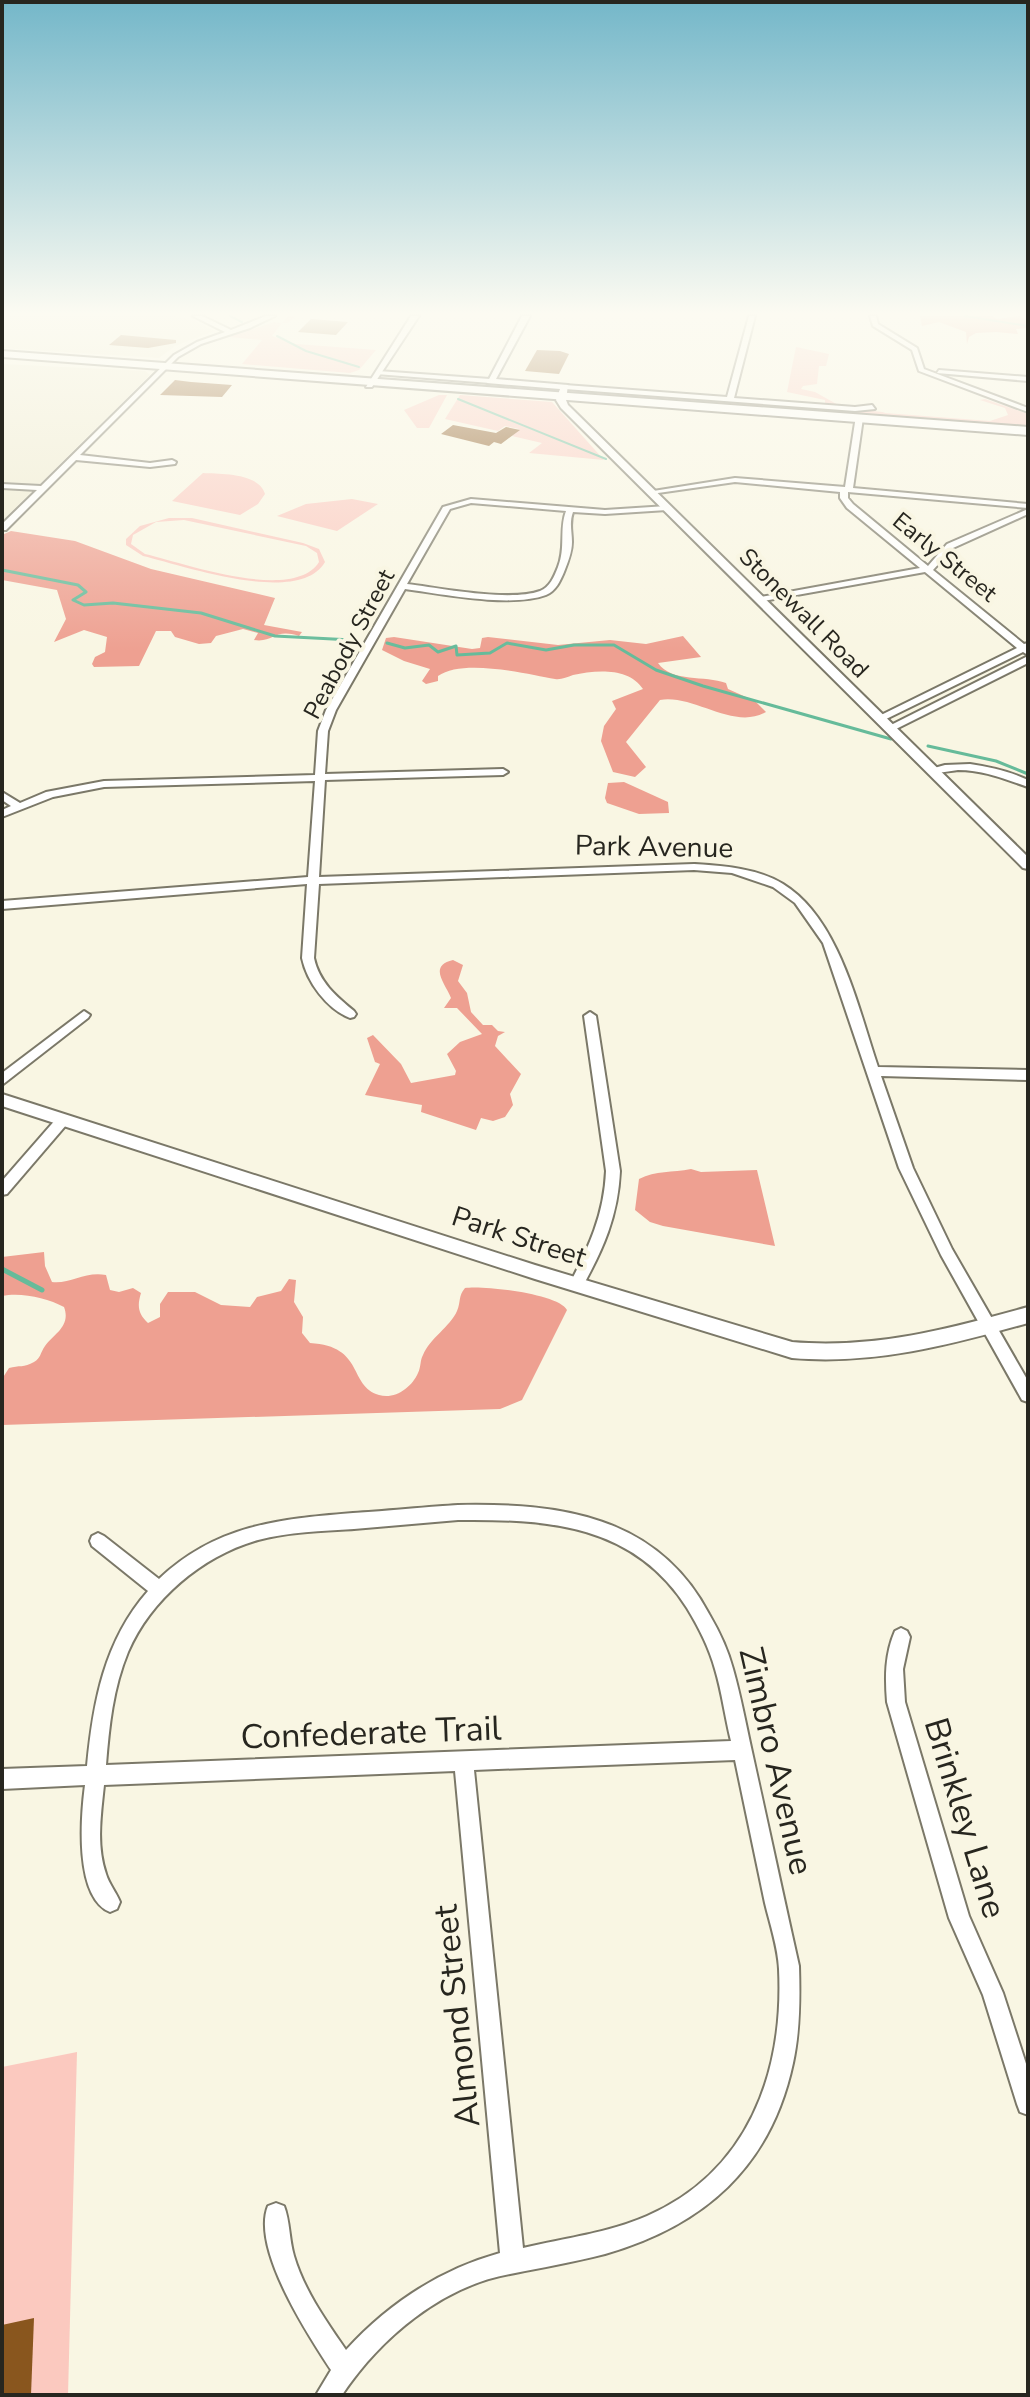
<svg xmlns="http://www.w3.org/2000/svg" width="1030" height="2397" font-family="'Nunito Sans',sans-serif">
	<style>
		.built { fill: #efebd1 }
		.green { fill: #fbc9bf; fill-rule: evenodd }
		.forest { fill: #eea091 }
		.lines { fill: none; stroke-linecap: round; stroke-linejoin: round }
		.stream-far2 { stroke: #66bb9a; stroke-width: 2 }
		.stream-far1 { stroke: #66bb9a; stroke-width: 3 }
		.stream { stroke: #66bb9a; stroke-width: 5 }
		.building { fill: #89561e }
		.minor-casing { stroke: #7b7868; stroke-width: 4 }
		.tertiary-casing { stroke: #7b7868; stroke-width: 4 }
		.primary-casing { stroke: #7b7868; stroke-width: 4 }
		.minor { fill: #fff; fill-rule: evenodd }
		.tertiary { fill: #fff; fill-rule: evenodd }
		.primary { fill: #fff; fill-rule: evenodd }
		.labels { text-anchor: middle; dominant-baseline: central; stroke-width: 8; stroke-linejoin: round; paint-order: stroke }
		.far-street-label { font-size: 24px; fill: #27261f; stroke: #f9f6e3 }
		.street-label { font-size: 28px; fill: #27261f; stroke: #f9f6e3 }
		.near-street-label { font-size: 34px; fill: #27261f; stroke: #f9f6e3 }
	</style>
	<rect width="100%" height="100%" fill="#f9f6e3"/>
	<g class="built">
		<path d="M2 316H175L195 321 214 331 175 346 159 358 2 348Z"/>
		<path d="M2 364 145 371 150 375 2 521Z"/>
	</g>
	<g class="green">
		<path d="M288 316H295L288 323H282L272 336 296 344 376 350 359 370 350 373 242 364 262 340 229 337 274 322 282 323Z"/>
		<path d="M796 347 829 354 826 366H819L817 384 803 386 801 389 815 392 840 406 825 404V400L787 392Z"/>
		<path d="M580 390 760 404 764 407 571 392Z"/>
		<path d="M439 395H447L429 428H417L404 410Z"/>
		<path d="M460 395 552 402 604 460 529 453 542 443 512 436 519 429 505 426 498 431 445 419Z"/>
		<path d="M985 399 1028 414V428L777 406C789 405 880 410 885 413L990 421 1008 415 1005 408 980 400Z"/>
		<path d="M203 473C222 474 259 473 265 494L258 504 240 515 172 501Z"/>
		<path d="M352 499 378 504 337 531 277 516 306 504Z"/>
		<path d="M169 518H192L303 543 319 549 325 562C299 607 182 565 143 556L126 545V539L140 526ZM184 520 306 546 317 553 319 562C293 603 184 563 145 554L131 544 133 535 156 522Z"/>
		<path d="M77 2052 68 2395H31L2 2325V2067Z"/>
	</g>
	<g class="forest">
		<path d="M920 316H992L997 319 1020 316 1028 322V328L1016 329 1018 334 996 332 976 333 969 337 967 344 966 332 939 322 922 326Z"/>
		<path d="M11 531 75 541 151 569 275 598 264 625 302 632 299 636C274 628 274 643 254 640L258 633 243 629 216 636 211 643 199 644 175 637 171 631H156L139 666 94 667 92 664 95 657 105 652 107 637 84 630 54 642 66 619 57 590 2 580V535Z"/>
		<path d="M683 636 701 657 658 663C672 683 705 675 726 683L728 689 755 701 766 712C734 731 694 694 660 700L626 742 646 767 635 777 613 772 601 741 604 726 616 709 612 701 643 689C629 667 595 670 573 675 567 677 561 680 555 679 527 674 463 658 438 676V681L426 684 422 681 430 669 404 661 382 650 386 638 394 637 472 649 480 648 482 638 488 637 558 645 610 640 646 644Z"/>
		<path d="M624 782 668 802 669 813 639 814 607 803 605 798 608 783Z"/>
		<path d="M453 960 463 965 458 981 467 993 471 1012 483 1025H492L498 1031 505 1032 498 1036 495 1046 521 1074 510 1094 513 1105 505 1117 493 1121 481 1118 476 1130 421 1112 422 1105 365 1095 380 1064 375 1062 367 1038 373 1035 401 1064 411 1083 455 1075 456 1071 447 1054 460 1042 482 1034 457 1008H444L451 998C445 983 428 966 453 960Z"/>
		<path d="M691 1169 701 1172 757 1170 775 1246 663 1226 650 1222 635 1210 639 1179C656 1170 672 1173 691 1169Z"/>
		<path d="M44 1252 45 1266 52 1282C71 1284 85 1271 106 1275L110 1290 119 1292 133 1288 141 1293C137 1306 138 1314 148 1323L160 1317V1304L168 1292H195L221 1305 250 1307 257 1297 281 1291 289 1279 296 1280 294 1302 303 1317 302 1333 310 1343C365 1346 348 1386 379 1395 395 1400 412 1387 418 1373 421 1367 420 1360 423 1355 430 1338 450 1327 457 1311 461 1302 458 1296 465 1288 483 1285 559 1294 567 1310L522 1400 500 1409 2 1425V1379L9 1368C19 1365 24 1368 34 1362 41 1358 40 1353 45 1346 55 1333 71 1326 64 1307 47 1298 21 1292 2 1296V1257Z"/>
	</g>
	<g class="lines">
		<g class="stream-far2">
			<path d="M230 316 242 322"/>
			<path d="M965 316 1028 326"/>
			<path d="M277 336 306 351 359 367"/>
			<path d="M458 399 606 459"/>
		</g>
		<g class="stream-far1">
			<path d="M2 570 78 585 86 592 73 600 84 605 113 603 201 613 275 636 352 640"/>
			<path d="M387 643 405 648 429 645 438 652 456 646 457 655 490 653 507 643 546 650 574 645H614L656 670 703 686 891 739"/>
			<path d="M928 746 996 761 1028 774"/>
		</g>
		<path class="stream" d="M2 1269 42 1290"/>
	</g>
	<g class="building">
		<path d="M311 319 348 322 336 335 298 332Z"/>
		<path d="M121 335 176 340V343L148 348 109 345Z"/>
		<path d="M537 350 560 351 569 354 559 374 525 371Z"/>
		<path d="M175 380 191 382 232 385 222 397 160 395Z"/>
		<path d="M453 425 496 433 506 427 520 430 501 444 494 442 489 446 441 434Z"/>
		<path d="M34 2318 31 2395H2V2325Z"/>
	</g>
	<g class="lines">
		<g class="minor-casing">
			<g id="minor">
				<path d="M193 316H202L231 330 266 316H275L250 328 201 344 178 357 80 455 150 463 172 460 176 462 175 464 150 467 76 460 6 530H2V524L37 490 2 488V484L41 486 174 355 197 342 225 332Z"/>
				<path d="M749 316H755L734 398 855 407 872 405 875 409 855 411 565 389 562 387 565 385 727 397Z"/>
				<path d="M870 316H876L878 324 917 348 924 369 1028 408V412L919 371 912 350 873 326Z"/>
				<path d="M939 370 1028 377V381L937 373Z"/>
				<path d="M378 371 490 379 493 381 490 383 376 374Z"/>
				<path d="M856 416 863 418 853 488 1028 504V508L848 492V498L853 504 928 566 947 544 1028 509V514L953 548 933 570 1024 644 1028 643V655L1023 652 880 722 877 721V717L1017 648 925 572 758 602V598L761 597 920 568 847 508 840 498V492L735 482 651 494 647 492 735 478 845 487Z"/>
				<path d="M471 499 605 510 667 506 671 508 667 510 605 514 573 512C569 523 572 531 572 542 572 552 568 562 564 572 560 581 556 591 546 595 512 608 441 594 405 589L336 710 328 731 325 774 503 769 508 772 503 775 325 780 319 877 694 864C724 866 757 868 783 884 839 918 858 1008 878 1067L1028 1070V1080L881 1076 913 1168 952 1249 1028 1381V1402L1022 1400 941 1255 899 1168 823 943 795 903 773 887 732 873 694 870 319 884 314 958C319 982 336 996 354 1011L356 1014 354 1017 350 1018C327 1009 307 982 302 958L307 884 2 909V901L308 877 315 781 104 787 53 797 2 817V810L11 806 2 800V792L20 803 46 792 104 781 315 775 318 731 326 710 443 507ZM471 503 566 511C559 530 566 547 558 567 554 577 550 587 540 591 510 602 440 588 407 584L450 509Z"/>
				<path d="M1028 656V663L894 730 885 728Z"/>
				<path d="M970 764C990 767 1009 771 1028 780V787C1004 779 984 770 958 770 948 771 936 775 927 770L945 765Z"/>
				<path d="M84 1011 90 1015 88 1018 2 1085V1073Z"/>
				<path d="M590 1012 596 1016 620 1171C618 1216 603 1250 581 1289H571L569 1285C589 1247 604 1215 606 1171L584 1016Z"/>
				<path d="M62 1116 69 1121 67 1124 7 1194 2 1195V1181L57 1118Z"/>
				<path d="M458 1505C559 1503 657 1515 709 1614 719 1631 728 1650 733 1669 741 1697 746 1725 752 1752 768 1824 783 1895 799 1966 800 1998 800 2031 793 2063 771 2166 705 2225 605 2254 574 2262 540 2268 510 2274 442 2286 380 2338 342 2395H316L331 2370C308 2335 251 2248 268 2206L276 2203 284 2206C290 2221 289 2239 294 2256 304 2290 326 2321 346 2350 388 2304 439 2270 500 2253L455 1771 104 1785C101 1814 96 1845 106 1874 109 1884 116 1892 120 1902L117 1909 110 1912C74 1897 81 1816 85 1785L2 1789V1769L87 1766C93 1703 104 1641 148 1591L92 1546 90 1541 92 1536 98 1533 104 1536 159 1579C216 1525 279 1519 353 1513 388 1511 423 1507 458 1505ZM458 1520C547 1519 634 1524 687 1608 698 1626 709 1647 715 1669 722 1692 725 1717 731 1741L106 1765C109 1727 113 1688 128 1652 151 1599 202 1556 258 1540 289 1532 322 1531 354 1529 389 1526 423 1523 458 1520ZM735 1760C745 1808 755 1855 765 1903 770 1924 778 1947 779 1969 784 2073 748 2172 647 2216 608 2233 565 2238 523 2248L474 1770Z"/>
				<path d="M901 1628 907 1631 910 1637 903 1669 905 1702 969 1916 1003 1993 1028 2070V2115L1020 2112 1017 2104 983 1995 949 1918 887 1702C885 1677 885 1654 895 1631Z"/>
			</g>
		</g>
		<g class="tertiary-casing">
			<g id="tertiary">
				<path d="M411 316H419L372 387H366Z"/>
				<path d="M522 316H530L496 379 568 385 566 400 568 405 1028 857V869L1023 868 561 408 556 400 560 389 487 383Z"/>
				<path d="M2 1094 535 1265 792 1342C875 1349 949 1329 1028 1307V1323C949 1345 875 1365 792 1358L535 1279 2 1106Z"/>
			</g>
		</g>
		<g class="primary-casing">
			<path id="primary" d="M2 351 1028 427V435L2 357Z"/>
		</g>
		<use href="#minor" class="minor"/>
		<use href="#tertiary" class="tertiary"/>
		<use href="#primary" class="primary"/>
	</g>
	<linearGradient id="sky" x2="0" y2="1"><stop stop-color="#74b7c9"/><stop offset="0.48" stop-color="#fcfbf2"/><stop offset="1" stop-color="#fcfbf2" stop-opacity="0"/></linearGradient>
	<rect width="1030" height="652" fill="url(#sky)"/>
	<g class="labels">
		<g class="far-street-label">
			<text transform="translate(945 557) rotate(39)">Early Street</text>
			<text transform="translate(804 613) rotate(45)">Stonewall Road</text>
			<text transform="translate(349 644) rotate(-62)">Peabody Street</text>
		</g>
		<g class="street-label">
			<text transform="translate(654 847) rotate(1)">Park Avenue</text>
			<text transform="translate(519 1237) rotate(18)">Park Street</text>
		</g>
		<g class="near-street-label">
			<text transform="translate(371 1733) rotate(-2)">Confederate Trail</text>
			<text transform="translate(776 1761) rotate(77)">Zimbro Avenue</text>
			<text transform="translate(965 1818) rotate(73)">Brinkley Lane</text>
			<text transform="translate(457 2016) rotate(-96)">Almond Street</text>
		</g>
	</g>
	<rect width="1030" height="2397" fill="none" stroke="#27261f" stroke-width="8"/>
</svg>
